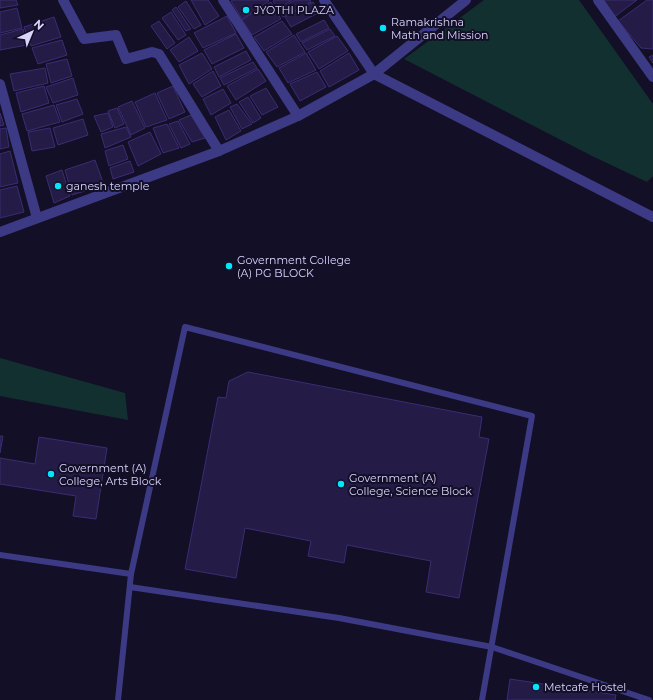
<svg xmlns="http://www.w3.org/2000/svg" width="653" height="700" font-family="Montserrat,sans-serif">
	<style>
		.green { fill: #12302f }
		.building { fill: #241b47; stroke: #3b2d73 }
		.lines { fill: none; stroke-linecap: round; stroke-linejoin: round }
		.lane { stroke: #3d3a85; stroke-width: 6 }
		.street { stroke: #3d3a85; stroke-width: 10 }
		.poi-dot { fill: #00e5ff; stroke: #130f26; stroke-width: 1.5 }
		.labels { text-anchor: middle; dominant-baseline: central; stroke-width: 4; stroke-linejoin: round; paint-order: stroke }
		.poi-label { font-size: 11px; fill: #d9d4ff; stroke: #130f26; text-anchor: start }
	</style>
	<rect width="100%" height="100%" fill="#130f26"/>
	<g class="green">
		<path d="M484 0H579L653 104V176L647 182 592 156 404 59Z"/>
		<path d="M0 358 125 393 128 420 0 396Z"/>
	</g>
	<g class="building">
		<path d="M0 0H16L18 5 0 8Z"/>
		<path d="M191 0H208L219 16 205 25Z"/>
		<path d="M233 0H268L269 1 242 19 231 1Z"/>
		<path d="M275 0H292L277 9 273 1Z"/>
		<path d="M295 0H310L311 2 283 17 278 10Z"/>
		<path d="M600 0H637L613 18Z"/>
		<path d="M647 0H653V49L641 48 618 21Z"/>
		<path d="M186 1 201 25 194 29 178 7Z"/>
		<path d="M271 2 281 19 252 35 242 20Z"/>
		<path d="M313 2 320 12 291 27 285 17Z"/>
		<path d="M176 7 191 29 186 31 172 10Z"/>
		<path d="M17 8 22 28 0 33V12Z"/>
		<path d="M171 12 186 35 178 40 162 18Z"/>
		<path d="M227 16 236 33 203 48 194 33Z"/>
		<path d="M54 17 61 37 31 46 24 27Z"/>
		<path d="M324 20 329 28 301 42 296 34Z"/>
		<path d="M159 21 175 43 167 49 151 26Z"/>
		<path d="M282 21 292 34 264 51 254 37Z"/>
		<path d="M23 29 27 45 0 50V35Z"/>
		<path d="M330 29 335 36 307 50 302 43Z"/>
		<path d="M236 34 244 48 212 64 204 50Z"/>
		<path d="M294 35 305 52 277 67 266 52Z"/>
		<path d="M337 36 348 51 319 69 308 52Z"/>
		<path d="M189 37 198 51 179 62 170 50Z"/>
		<path d="M62 40 67 55 38 64 32 48Z"/>
		<path d="M246 51 251 60 219 77 214 67Z"/>
		<path d="M202 53 212 69 189 84 179 65Z"/>
		<path d="M306 53 316 70 288 83 279 68Z"/>
		<path d="M349 53 359 70 329 87 320 71Z"/>
		<path d="M653 55V63L649 57Z"/>
		<path d="M67 59 72 76 51 83 46 64Z"/>
		<path d="M253 62 257 68 224 85 220 78Z"/>
		<path d="M45 68 48 83 14 91 10 74Z"/>
		<path d="M258 69 266 81 236 100 227 86Z"/>
		<path d="M213 71 221 86 202 97 193 84Z"/>
		<path d="M317 72 326 87 300 101 290 84Z"/>
		<path d="M73 78 78 95 53 103 46 87Z"/>
		<path d="M44 86 49 103 21 112 16 93Z"/>
		<path d="M173 86 185 112 169 119 157 93Z"/>
		<path d="M266 88 278 107 262 115 250 96Z"/>
		<path d="M223 89 231 103 211 115 203 99Z"/>
		<path d="M155 93 167 120 146 127 135 102Z"/>
		<path d="M248 97 261 118 253 123 239 102Z"/>
		<path d="M77 99 83 114 62 122 56 105Z"/>
		<path d="M132 101 145 128 131 135 118 107Z"/>
		<path d="M237 104 252 124 242 129 230 107Z"/>
		<path d="M54 105 60 122 27 131 22 114Z"/>
		<path d="M117 108 124 124 115 128 108 111Z"/>
		<path d="M229 110 241 131 226 140 215 117Z"/>
		<path d="M0 113 4 125 0 126Z"/>
		<path d="M108 113 113 127 101 132 94 116Z"/>
		<path d="M191 115 205 138 192 142 179 120Z"/>
		<path d="M83 119 88 135 58 145 53 128Z"/>
		<path d="M178 121 190 144 181 148 169 124Z"/>
		<path d="M167 124 179 148 163 153 153 128Z"/>
		<path d="M126 127 131 137 105 148 101 134Z"/>
		<path d="M6 128 9 147 0 149V129Z"/>
		<path d="M50 128 55 147 32 151 28 132Z"/>
		<path d="M150 132 161 154 138 166 128 142Z"/>
		<path d="M123 145 128 159 109 166 105 151Z"/>
		<path d="M10 151 18 183 0 187V154Z"/>
		<path d="M95 160 104 185 72 195 65 170Z"/>
		<path d="M130 161 134 172 113 179 110 168Z"/>
		<path d="M62 170 70 196 54 203 46 176Z"/>
		<path d="M17 186 24 212 0 218V190Z"/>
		<path d="M248 372 482 417 479 437 489 439 459 598 426 592 431 561 347 545 344 563 308 556 311 541 245 528 236 578 185 569 218 397 226 398 229 381Z"/>
		<path d="M0 436H3L0 453Z"/>
		<path d="M39 437 107 448 96 519 73 516 76 496 0 484V458L35 464Z"/>
		<path d="M510 679 616 695 615 700H507Z"/>
	</g>
	<g class="lines">
		<g class="lane">
			<path d="M0 555 131 574 118 700"/>
			<path d="M131 574 185 327 532 416 482 700"/>
			<path d="M130 587 339 618 492 647 649 700"/>
		</g>
		<g class="street">
			<path d="M63 0 84 39 116 35 126 59 152 52 159 54 219 151"/>
			<path d="M223 0 298 116"/>
			<path d="M324 0 374 74 466 0"/>
			<path d="M598 0 653 77"/>
			<path d="M0 84 37 218"/>
			<path d="M0 232 219 151 298 116 374 74 653 217"/>
		</g>
	</g>
	<g class="poi-dot">
		<circle cx="246" cy="10" r="4"/>
		<circle cx="383" cy="28" r="4"/>
		<circle cx="58" cy="186" r="4"/>
		<circle cx="229" cy="266" r="4"/>
		<circle cx="51" cy="474" r="4"/>
		<circle cx="341" cy="484" r="4"/>
		<circle cx="536" cy="687" r="4"/>
	</g>
	<g class="labels">
		<g class="poi-label">
			<text x="254" y="10">JYOTHI PLAZA</text>
			<text x="391" y="22">Ramakrishna<tspan x="391" dy="13">Math and Mission</tspan></text>
			<text x="66" y="186">ganesh temple</text>
			<text x="237" y="260">Government College<tspan x="237" dy="13">(A) PG BLOCK</tspan></text>
			<text x="59" y="468">Government (A)<tspan x="59" dy="13">College, Arts Block</tspan></text>
			<text x="349" y="478">Government (A)<tspan x="349" dy="13">College, Science Block</tspan></text>
			<text x="544" y="687">Metcafe Hostel</text>
		</g>
	</g>
	<g transform="translate(32 32) rotate(44)" stroke="#130f26" stroke-width="3" paint-order="stroke">
	<path d="M0-3L7 15L0 10L-7 15Z" fill="#d9d4ff"/>
	<text y="-6" font-size="11" font-weight="bold" text-anchor="middle" fill="#d9d4ff">N</text>
	</g>
</svg>
